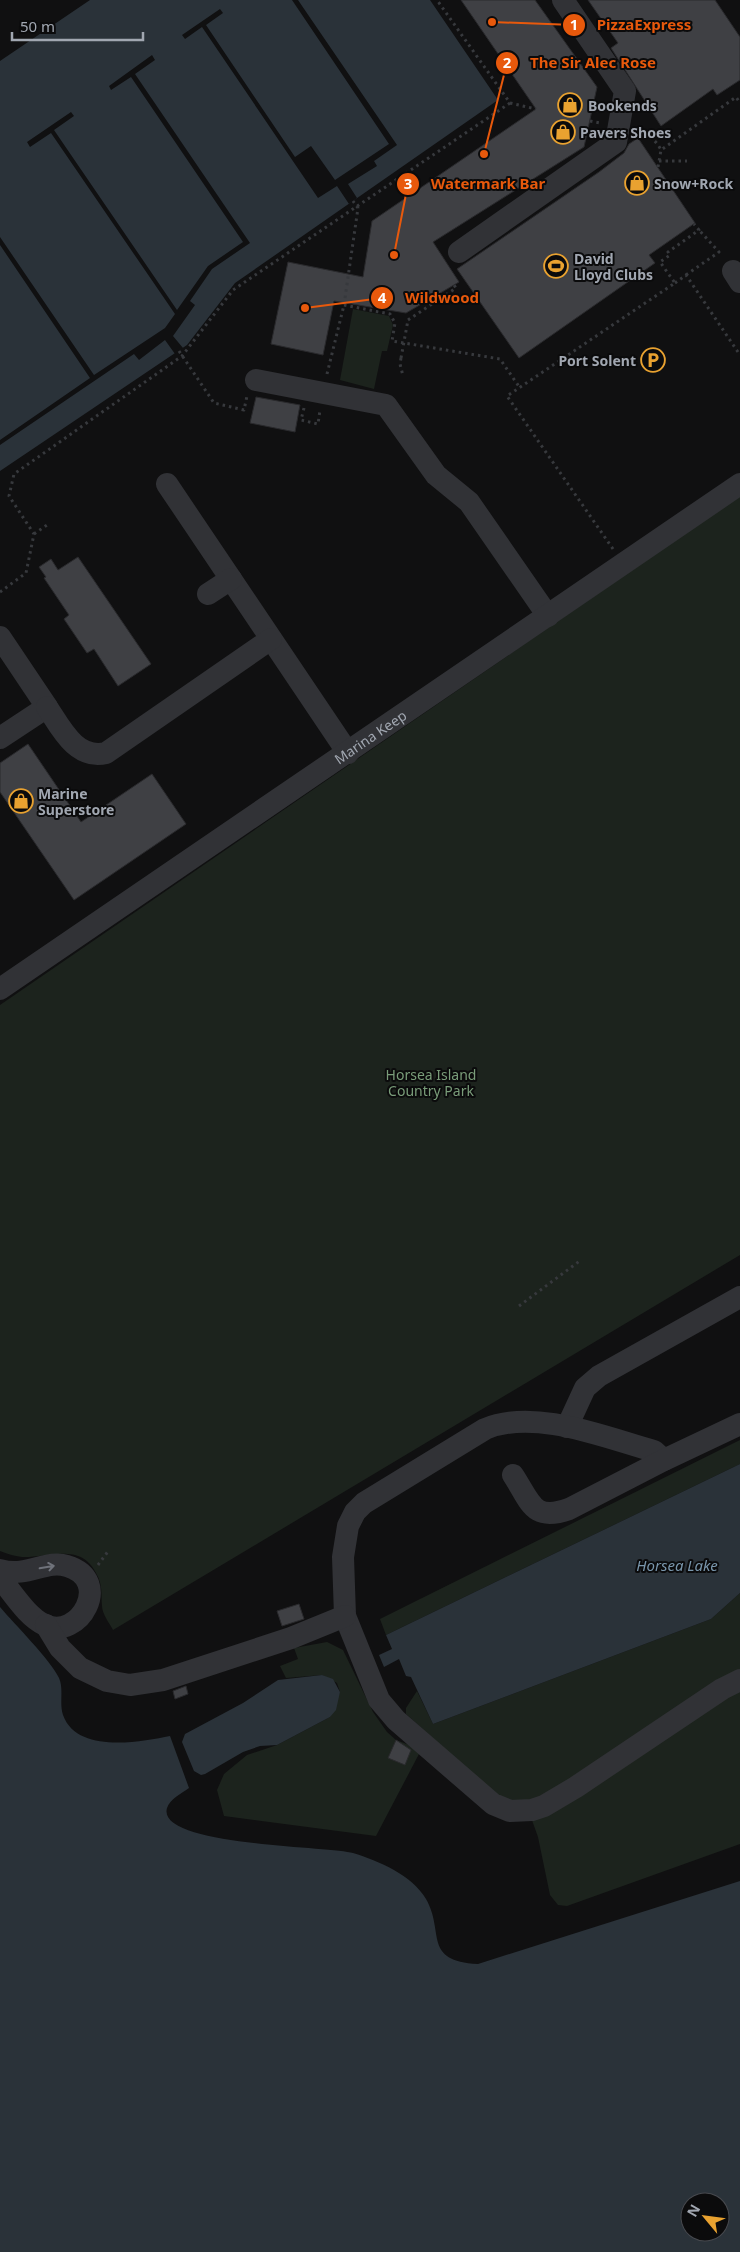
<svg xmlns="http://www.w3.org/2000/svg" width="740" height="2252" font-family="'Noto Sans',sans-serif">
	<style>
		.green { fill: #1c231d }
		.water { fill: #2a3239; fill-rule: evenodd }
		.pier { fill: #101011 }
		.building { fill: #3f4044; stroke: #2a2a2d }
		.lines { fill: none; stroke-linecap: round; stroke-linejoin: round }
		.path { stroke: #37393d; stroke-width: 3; stroke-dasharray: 2.5 4; stroke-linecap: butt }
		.minor { stroke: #313236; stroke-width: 22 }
		.path-bridge { stroke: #37393d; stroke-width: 3; stroke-dasharray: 2.5 4; stroke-linecap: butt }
		.oneway { stroke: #6f727a }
		.labels { text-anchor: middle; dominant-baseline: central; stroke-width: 4; stroke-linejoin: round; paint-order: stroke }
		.poi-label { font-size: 14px; font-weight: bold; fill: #a1a7b1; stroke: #0b0b0c; text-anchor: start }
		.street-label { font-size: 14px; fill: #a1a7b1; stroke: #0b0b0c }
		.park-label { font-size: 14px; fill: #799c79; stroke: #0b0b0c }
		.water-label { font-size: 15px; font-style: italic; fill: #7996ac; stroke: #0b0b0c }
		.leader { fill: none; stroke: #e8590c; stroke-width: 2 }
		.callout-dot { fill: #e8590c; stroke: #0b0b0c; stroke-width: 2 }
		.mark-label { font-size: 15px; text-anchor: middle; font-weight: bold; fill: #fff }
		.callout-label { font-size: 15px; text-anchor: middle; font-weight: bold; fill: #e8590c; stroke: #0b0b0c; stroke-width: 4; stroke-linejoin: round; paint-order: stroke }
	</style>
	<rect width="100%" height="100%" fill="#101011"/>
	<g class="green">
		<path d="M353 309 389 316 393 325 387 351H382L374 389 340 380Z"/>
		<path d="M740 496V1255L113 1630C110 1624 102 1614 102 1606 101 1594 103 1585 96 1573 81 1542 47 1558 22 1557 14 1556 7 1554 0 1551V1005Z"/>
		<path d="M740 1440V1464L386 1635 380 1619Z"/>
		<path d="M740 1593V1844L567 1906 558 1905 550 1895 538 1837 528 1809 500 1798 406 1714V1708L417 1691 433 1724 711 1619Z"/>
		<path d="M327 1642 343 1650 373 1712 387 1732 396 1740 412 1746 419 1754 376 1836 224 1816 217 1790 224 1774 247 1755 277 1745 330 1717 340 1692 337 1683 322 1675 286 1678 280 1666 298 1659 294 1648Z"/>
	</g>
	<g class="water">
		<path d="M90 0H430L498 100 235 283 187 345 0 471V61Z"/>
		<path d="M740 1464V1593L711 1619 433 1724 411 1677 406 1676 399 1659 384 1667 379 1655 392 1649 386 1635Z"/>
		<path d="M0 1607C15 1625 50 1659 59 1678 64 1689 59 1703 63 1715 77 1754 140 1742 170 1736L189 1788C182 1793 170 1799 167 1808 156 1846 330 1846 353 1853 379 1861 412 1875 426 1899 445 1932 422 1961 478 1964L740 1881V2252H0ZM690 2202H720V2232H690Z"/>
		<path d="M322 1675 333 1679 340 1692 336 1710 330 1717 277 1745 260 1746 243 1752 205 1774 201 1775 194 1771 182 1742 185 1734 243 1703 278 1680Z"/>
	</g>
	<g class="pier">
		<path d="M292 0H298L397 145 374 161 377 166 348 184 357 198 349 204 337 186 318 198 202 27 185 39 182 35 220 9 223 13 206 25 295 157 311 146 335 180 389 144Z"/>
		<path d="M152 55 155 60 135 74 250 243 212 269 190 301 195 305 173 336 183 348 175 354 165 340 139 360 134 354 0 445V440L90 378 0 245V237L94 375 165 328 175 314 51 133 30 147 27 142 71 112 74 116 54 130 177 310 208 266 243 242 131 77 111 90 109 86Z"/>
	</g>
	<g class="building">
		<path d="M461 0H535L597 87 584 147 433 242 459 282 406 313 334 301 323 355 271 344 288 262 363 277 372 221 536 109Z"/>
		<path d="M588 0H715L740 37V80L717 95 713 89 661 126 611 48 618 43Z"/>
		<path d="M638 138 695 223 649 255 655 263 519 358 457 269 599 172 624 153 629 144Z"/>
		<path d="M256 397 300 405 295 432 250 423Z"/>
		<path d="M78 557 151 664 118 686 94 649 87 653 64 619 69 615 44 578 46 577 39 567 51 559 58 570Z"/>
		<path d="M28 744 81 822 152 774 186 824 74 900 0 792V763Z"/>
		<path d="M299 1604 304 1619 282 1626 277 1611Z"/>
		<path d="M186 1686 188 1694 175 1699 173 1691Z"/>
		<path d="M396 1740 411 1750 405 1765 388 1758Z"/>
	</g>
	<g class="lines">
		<g class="path">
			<path d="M510 103 536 109"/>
			<path d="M590 121 600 123"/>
			<path d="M638 132C648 134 656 140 661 150L736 97 740 103"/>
			<path d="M659 161H687"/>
			<path d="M658 167 661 150"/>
			<path d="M686 275 719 252 699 230"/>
			<path d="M675 283 686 275 740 355"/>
			<path d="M344 305 390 314 395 323 392 341 500 359 520 388"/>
			<path d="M408 320 456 288 454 285"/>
			<path d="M179 351 214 403 244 410 247 396"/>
			<path d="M401 358 400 364 403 376"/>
			<path d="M327 374 344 305 358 208 353 201"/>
			<path d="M304 408 301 420 318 424 320 410"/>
			<path d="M34 534 47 525"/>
			<path d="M613 549 507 396 675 283 660 262 670 255 668 252 699 230 694 224"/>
			<path d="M0 592 26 573 34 534 9 496 14 474 182 356 233 290 510 103 437 0"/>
			<path d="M519 1306 581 1260"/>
			<path d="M98 1565 109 1550"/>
		</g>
		<g class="minor">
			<path d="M459 252 616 142 625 91 563 0"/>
			<path d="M733 271 740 282"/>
			<path d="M256 380 386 405 436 475 469 502 548 616"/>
			<path d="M167 484 348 753"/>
			<path d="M208 594 231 579"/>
			<path d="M0 637 47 707 0 738"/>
			<path d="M47 707C61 728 76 760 106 753L271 639"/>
			<path id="s1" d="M0 989 740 484"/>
			<path d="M567 1427 585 1388 599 1376 740 1297"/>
			<path d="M664 1460 654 1451C604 1437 534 1408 485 1429L364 1503 355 1512 348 1526 343 1557 345 1616 379 1700 396 1720 493 1804 510 1811 532 1810 544 1806 576 1787 722 1689 740 1680"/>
			<path d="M513 1475C531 1502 532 1522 569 1509L664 1460 740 1424"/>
			<path d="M0 1570C28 1578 46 1559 67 1566 114 1580 79 1641 45 1625 27 1617 13 1593 0 1578"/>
			<path d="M46 1625 60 1648 80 1668 107 1681 130 1685 163 1680 291 1638 345 1616"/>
		</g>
		<path class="path-bridge" d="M401 358 408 320"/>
	</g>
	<defs><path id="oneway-shaft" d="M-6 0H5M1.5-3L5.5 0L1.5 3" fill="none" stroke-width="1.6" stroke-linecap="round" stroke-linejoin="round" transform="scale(1.25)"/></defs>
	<use class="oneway" href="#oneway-shaft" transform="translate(47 1567) rotate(-10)"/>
	<defs>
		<g id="shop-ring" transform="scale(1.25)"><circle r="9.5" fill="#0b0b0c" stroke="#e9a230" stroke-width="1.5"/><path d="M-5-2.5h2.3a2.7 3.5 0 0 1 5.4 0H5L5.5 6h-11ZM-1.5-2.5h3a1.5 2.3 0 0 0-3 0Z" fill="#e9a230"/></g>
		<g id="stadium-ring" transform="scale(1.25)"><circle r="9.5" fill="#0b0b0c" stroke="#e9a230" stroke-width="1.5"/><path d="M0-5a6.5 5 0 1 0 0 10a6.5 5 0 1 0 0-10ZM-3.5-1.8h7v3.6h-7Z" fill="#e9a230"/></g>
		<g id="parking-ring" transform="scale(1.25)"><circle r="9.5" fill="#0b0b0c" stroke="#e9a230" stroke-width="1.5"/><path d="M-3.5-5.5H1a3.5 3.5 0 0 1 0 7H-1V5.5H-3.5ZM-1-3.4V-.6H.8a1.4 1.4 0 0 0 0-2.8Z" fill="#e9a230"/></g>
	</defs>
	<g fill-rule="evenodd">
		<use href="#shop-ring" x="570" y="105"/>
		<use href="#shop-ring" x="563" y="132"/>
		<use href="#shop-ring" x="637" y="183"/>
		<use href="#stadium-ring" x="556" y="266"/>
		<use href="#parking-ring" x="653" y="360"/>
		<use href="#shop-ring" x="21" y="801"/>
	</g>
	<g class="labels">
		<g class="poi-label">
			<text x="588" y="105">Bookends</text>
			<text x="580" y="132">Pavers Shoes</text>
			<text x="654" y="183">Snow+Rock</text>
			<text x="574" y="258">David<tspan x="574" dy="16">Lloyd Clubs</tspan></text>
			<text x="636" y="360" text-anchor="end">Port Solent</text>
			<text x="38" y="793">Marine<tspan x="38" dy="16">Superstore</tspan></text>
		</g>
		<g class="street-label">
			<text stroke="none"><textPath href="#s1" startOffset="448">Marina Keep</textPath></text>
		</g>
		<g class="park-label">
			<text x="431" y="1074">Horsea Island<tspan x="431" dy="16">Country Park</tspan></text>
		</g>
		<g class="water-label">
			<text x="677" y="1565">Horsea Lake</text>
		</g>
	</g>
	<path class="leader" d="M492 22L574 25M484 154L507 63M394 255L408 184M305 308L382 298"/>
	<g class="callout-dot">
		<circle cx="492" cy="22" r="5"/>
		<circle cx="484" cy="154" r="5"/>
		<circle cx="394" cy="255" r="5"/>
		<circle cx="305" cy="308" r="5"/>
		<circle cx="574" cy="25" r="12"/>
		<circle cx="507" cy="63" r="12"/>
		<circle cx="408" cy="184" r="12"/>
		<circle cx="382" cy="298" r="12"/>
	</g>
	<g class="mark-label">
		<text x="574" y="30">1</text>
		<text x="507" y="68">2</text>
		<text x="408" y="189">3</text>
		<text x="382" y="303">4</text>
	</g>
	<g class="callout-label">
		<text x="644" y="30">PizzaExpress</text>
		<text x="593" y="68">The Sir Alec Rose</text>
		<text x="488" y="189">Watermark Bar</text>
		<text x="442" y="303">Wildwood</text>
	</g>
	<g transform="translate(705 2217) rotate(299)"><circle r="24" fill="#0b0b0c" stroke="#47494e"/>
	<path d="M0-4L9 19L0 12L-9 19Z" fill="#e9a230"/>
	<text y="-8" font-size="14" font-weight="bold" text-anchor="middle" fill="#a1a7b1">N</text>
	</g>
	<path d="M12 32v8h131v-8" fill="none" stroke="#a1a7b1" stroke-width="2.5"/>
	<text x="20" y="32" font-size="15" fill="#a1a7b1" stroke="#0b0b0c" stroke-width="4" paint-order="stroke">50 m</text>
</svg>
